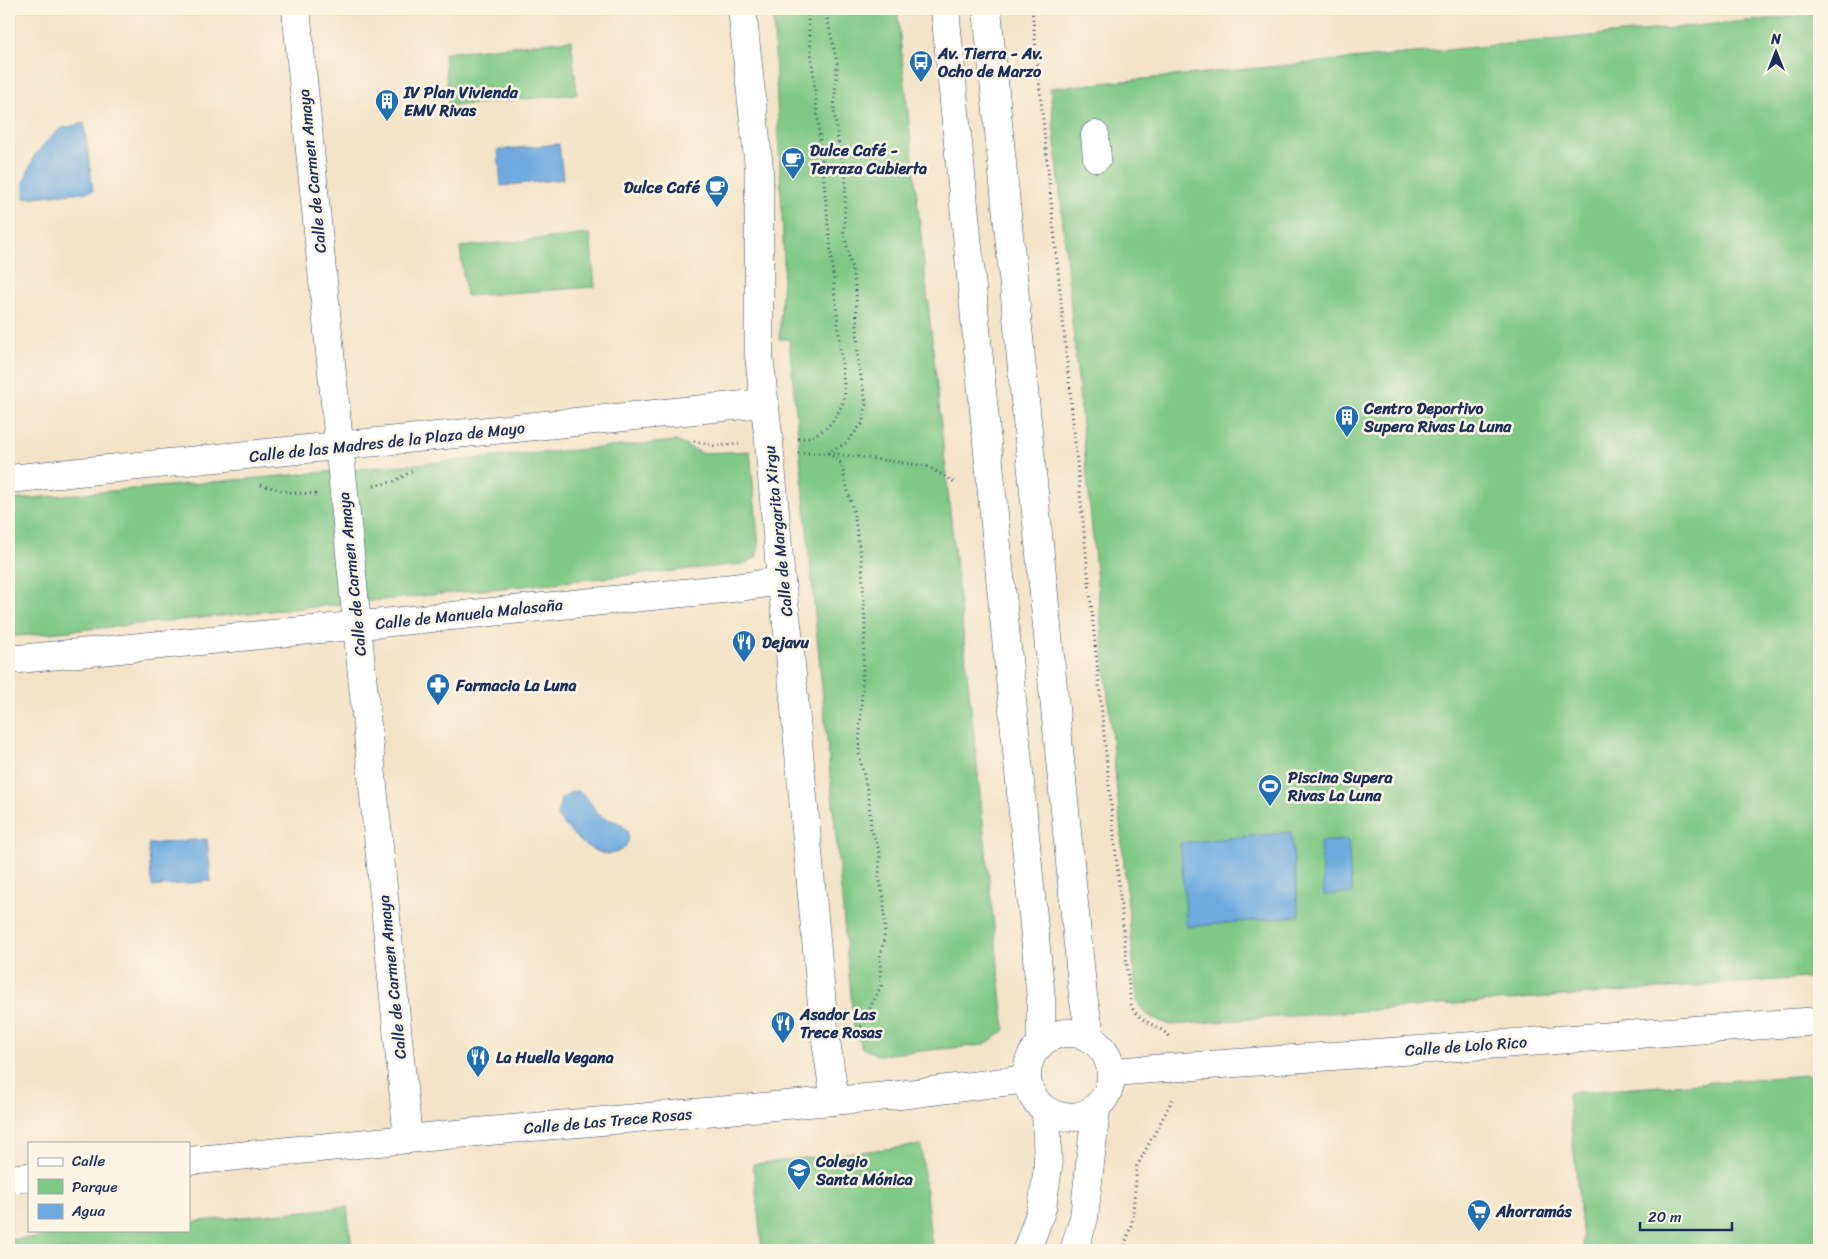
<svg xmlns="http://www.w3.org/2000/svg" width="1828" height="1259" font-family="Sriracha,sans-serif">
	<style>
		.green { fill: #7fc885; stroke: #4d7c72 }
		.water { fill: #6eaadf; stroke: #446c9e }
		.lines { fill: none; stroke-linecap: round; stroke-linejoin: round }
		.minor-casing { stroke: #3b4a6e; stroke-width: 29 }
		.path { stroke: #3b4a6e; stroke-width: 3; stroke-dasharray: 1 4; stroke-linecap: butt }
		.minor { stroke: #fff; stroke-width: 28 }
		.labels { text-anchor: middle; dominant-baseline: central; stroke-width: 5; stroke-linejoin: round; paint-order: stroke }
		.poi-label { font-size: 16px; font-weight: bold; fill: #1b2f5e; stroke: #fcf5e5; text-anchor: start }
		.street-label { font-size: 16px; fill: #1b2f5e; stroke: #fcf5e5 }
	</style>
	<rect width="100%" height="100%" fill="#fcf5e5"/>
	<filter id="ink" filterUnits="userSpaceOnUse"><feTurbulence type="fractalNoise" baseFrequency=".02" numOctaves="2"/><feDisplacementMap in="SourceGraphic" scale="10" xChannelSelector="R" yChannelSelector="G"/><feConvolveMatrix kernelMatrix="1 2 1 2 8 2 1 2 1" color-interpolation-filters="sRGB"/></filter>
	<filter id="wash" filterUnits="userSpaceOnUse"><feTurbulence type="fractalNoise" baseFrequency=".0096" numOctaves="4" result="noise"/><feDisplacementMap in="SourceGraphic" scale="20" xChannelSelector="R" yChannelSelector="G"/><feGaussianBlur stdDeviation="1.12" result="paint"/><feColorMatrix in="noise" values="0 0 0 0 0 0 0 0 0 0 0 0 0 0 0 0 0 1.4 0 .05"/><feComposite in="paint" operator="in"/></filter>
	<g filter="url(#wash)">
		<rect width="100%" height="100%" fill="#f3e4c7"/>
		<g class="green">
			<path d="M773 9H897L1005 1030 984 1045 878 1055 862 1048 854 1028 789 339H779L784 262Z"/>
			<path d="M1819 14V977L1171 1025C1156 1020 1144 1016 1137 1001L1050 88Z"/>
			<path d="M571 40 577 94 449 106 444 53Z"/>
			<path d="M590 234 595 287 466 296 460 247Z"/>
			<path d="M676 441 702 453 750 451 759 546 756 558 743 564 9 637V500Z"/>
			<path d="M1819 1074V1250H1584L1568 1093Z"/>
			<path d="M921 1145 932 1250H762L753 1164Z"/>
			<path d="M347 1207 352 1250H9V1240L106 1230H189V1222Z"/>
		</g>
		<g class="water">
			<path d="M84 123 93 191 24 198V181L35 155 46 142 60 129Z"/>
			<path d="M559 144 563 179 501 186 498 150Z"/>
			<path d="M578 791C593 799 590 808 601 816 607 821 616 820 622 825 638 839 622 858 602 853 583 848 570 831 557 817L561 799 571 792Z"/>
			<path d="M1291 832 1299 916 1187 927 1180 843Z"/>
			<path d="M207 839 211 881 152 887 148 844Z"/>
			<path d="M1348 840 1352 893 1324 895 1320 842Z"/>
		</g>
	</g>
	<g filter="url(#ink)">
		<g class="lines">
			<g class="minor-casing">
				<g id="minor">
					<path d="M296 9 408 1139"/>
					<path d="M742 9 759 168V356L769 442 781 581 788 632 824 1027 835 1101"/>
					<path d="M945 9 1041 999V1044"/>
					<path d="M987 9 1083 996 1091 1039"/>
					<path d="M1095 135 1097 158"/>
					<path d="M9 479 764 403"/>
					<path d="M9 660 733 588 781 581"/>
					<circle cx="1069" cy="1075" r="42"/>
					<path d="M1112 1072 1819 1021"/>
					<path d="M189 1161 477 1132 900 1095 1027 1079"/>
					<path d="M9 1179 29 1177"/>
					<path d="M1027 1250 1042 1208 1048 1167 1046 1111"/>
					<path d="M1074 1250 1084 1218 1096 1109"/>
				</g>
			</g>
			<g class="path">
				<path d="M825 9 837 63 834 111 839 146 846 175 844 232 856 290 858 361 866 404 862 424 846 443 828 453"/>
				<path d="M1032 9 1131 1006C1142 1025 1157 1023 1171 1038"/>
				<path d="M798 439C825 436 837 420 845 396L807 9"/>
				<path d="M694 441 715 446 739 444"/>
				<path d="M798 453H828L927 466 954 482"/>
				<path d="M828 453 841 463 855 519 862 565 865 626 859 753 869 799 871 828 880 853 879 878 884 898 885 933 880 959 881 986 856 1036"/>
				<path d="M261 485 293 493 316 494"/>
				<path d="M374 486 395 481 414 470"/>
				<path d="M1123 1250 1132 1223 1137 1166 1174 1097"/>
			</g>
			<use href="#minor" class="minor"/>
		</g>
	</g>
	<defs>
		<g id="bus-pin" transform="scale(1.25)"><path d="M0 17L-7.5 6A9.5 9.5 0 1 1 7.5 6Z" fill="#1f6fb2" stroke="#fcf5e5"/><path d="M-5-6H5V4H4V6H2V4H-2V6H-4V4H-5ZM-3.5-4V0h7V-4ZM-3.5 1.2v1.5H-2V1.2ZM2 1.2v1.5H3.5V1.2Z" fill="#fff"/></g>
		<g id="building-pin" transform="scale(1.25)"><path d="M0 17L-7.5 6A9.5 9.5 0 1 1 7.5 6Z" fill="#1f6fb2" stroke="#fcf5e5"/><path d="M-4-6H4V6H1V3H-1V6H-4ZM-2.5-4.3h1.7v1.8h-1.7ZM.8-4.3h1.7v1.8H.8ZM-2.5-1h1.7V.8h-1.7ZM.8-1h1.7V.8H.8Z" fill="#fff"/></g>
		<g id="cafe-pin" transform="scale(1.25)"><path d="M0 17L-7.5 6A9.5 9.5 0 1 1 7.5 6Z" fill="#1f6fb2" stroke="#fcf5e5"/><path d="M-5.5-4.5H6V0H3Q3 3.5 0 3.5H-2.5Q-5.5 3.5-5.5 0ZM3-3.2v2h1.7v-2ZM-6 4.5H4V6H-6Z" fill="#fff"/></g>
		<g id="restaurant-pin" transform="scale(1.25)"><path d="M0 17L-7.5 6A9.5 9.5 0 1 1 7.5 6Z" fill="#1f6fb2" stroke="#fcf5e5"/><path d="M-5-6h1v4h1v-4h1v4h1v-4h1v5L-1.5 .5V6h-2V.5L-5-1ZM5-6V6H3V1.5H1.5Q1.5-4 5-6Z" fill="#fff"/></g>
		<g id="pharmacy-pin" transform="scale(1.25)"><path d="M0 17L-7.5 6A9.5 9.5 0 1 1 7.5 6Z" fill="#1f6fb2" stroke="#fcf5e5"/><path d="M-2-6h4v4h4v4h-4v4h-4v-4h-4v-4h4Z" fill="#fff"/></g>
		<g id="stadium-pin" transform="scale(1.25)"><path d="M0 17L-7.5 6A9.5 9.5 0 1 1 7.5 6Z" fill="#1f6fb2" stroke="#fcf5e5"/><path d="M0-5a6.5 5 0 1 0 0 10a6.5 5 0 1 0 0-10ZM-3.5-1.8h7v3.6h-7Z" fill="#fff"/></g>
		<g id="school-pin" transform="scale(1.25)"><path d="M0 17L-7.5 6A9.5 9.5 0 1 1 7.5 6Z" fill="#1f6fb2" stroke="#fcf5e5"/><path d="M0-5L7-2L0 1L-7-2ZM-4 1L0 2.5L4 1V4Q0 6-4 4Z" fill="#fff"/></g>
		<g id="supermarket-pin" transform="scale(1.25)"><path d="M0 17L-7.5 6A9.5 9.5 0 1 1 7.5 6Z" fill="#1f6fb2" stroke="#fcf5e5"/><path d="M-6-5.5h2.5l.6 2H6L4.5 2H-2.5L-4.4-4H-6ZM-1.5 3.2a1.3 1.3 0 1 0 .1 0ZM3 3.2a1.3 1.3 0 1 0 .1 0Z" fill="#fff"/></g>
	</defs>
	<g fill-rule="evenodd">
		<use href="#bus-pin" x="921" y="62"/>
		<use href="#building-pin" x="387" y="101"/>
		<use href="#cafe-pin" x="793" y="159"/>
		<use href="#cafe-pin" x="717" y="187"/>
		<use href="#building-pin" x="1347" y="417"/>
		<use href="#restaurant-pin" x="744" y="642"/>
		<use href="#pharmacy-pin" x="438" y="685"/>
		<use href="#stadium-pin" x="1270" y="786"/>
		<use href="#restaurant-pin" x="783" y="1023"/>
		<use href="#restaurant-pin" x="478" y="1057"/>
		<use href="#school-pin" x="799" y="1170"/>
		<use href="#supermarket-pin" x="1479" y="1211"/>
	</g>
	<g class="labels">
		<g class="poi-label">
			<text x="938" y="53">Av. Tierra - Av.<tspan x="938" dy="18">Ocho de Marzo</tspan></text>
			<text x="404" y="92">IV Plan Vivienda<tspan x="404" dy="18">EMV Rivas</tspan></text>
			<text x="810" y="150">Dulce Café -<tspan x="810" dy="18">Terraza Cubierta</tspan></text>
			<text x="700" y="187" text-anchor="end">Dulce Café</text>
			<text x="1364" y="408">Centro Deportivo<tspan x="1364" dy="18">Supera Rivas La Luna</tspan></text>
			<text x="762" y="642">Dejavu</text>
			<text x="456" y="685">Farmacia La Luna</text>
			<text x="1288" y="777">Piscina Supera<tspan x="1288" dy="18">Rivas La Luna</tspan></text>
			<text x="800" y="1014">Asador Las<tspan x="800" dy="18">Trece Rosas</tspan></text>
			<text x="496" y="1057">La Huella Vegana</text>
			<text x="816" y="1161">Colegio<tspan x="816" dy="18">Santa Mónica</tspan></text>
			<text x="1496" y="1211">Ahorramás</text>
		</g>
		<g class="street-label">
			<text transform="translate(312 171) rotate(-96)">Calle de Carmen Amaya</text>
			<text transform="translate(387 442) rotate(-6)">Calle de las Madres de la Plaza de Mayo</text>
			<text transform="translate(778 531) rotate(-96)">Calle de Margarita Xirgu</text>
			<text transform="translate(352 574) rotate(-96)">Calle de Carmen Amaya</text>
			<text transform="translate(469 614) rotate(-6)">Calle de Manuela Malasaña</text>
			<text transform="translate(392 977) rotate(-96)">Calle de Carmen Amaya</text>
			<text transform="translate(1466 1046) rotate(-4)">Calle de Lolo Rico</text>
			<text transform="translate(608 1121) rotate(-5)">Calle de Las Trece Rosas</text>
		</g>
	</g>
	<rect width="1828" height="1259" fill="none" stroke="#fcf5e5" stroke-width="30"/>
	<rect x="28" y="1142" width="162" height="90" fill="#fcf5e5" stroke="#a2a6af"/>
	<rect x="38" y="1158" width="25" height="8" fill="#ffffff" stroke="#a2a6af"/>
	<text x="72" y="1166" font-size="15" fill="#1b2f5e">Calle</text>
	<rect x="38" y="1179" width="25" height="15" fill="#7fc885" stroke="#a2a6af"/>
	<text x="72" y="1192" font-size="15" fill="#1b2f5e">Parque</text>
	<rect x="38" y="1204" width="25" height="15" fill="#6eaadf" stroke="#a2a6af"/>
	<text x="72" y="1216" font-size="15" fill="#1b2f5e">Agua</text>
	<g transform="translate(1776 52)" stroke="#fcf5e5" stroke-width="4" paint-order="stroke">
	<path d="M0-4L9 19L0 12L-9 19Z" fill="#1b2f5e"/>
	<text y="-8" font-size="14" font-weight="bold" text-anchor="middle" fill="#1b2f5e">N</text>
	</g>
	<path d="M1640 1222v8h92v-8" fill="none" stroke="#1b2f5e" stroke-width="2.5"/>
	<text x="1648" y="1222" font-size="15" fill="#1b2f5e" stroke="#fcf5e5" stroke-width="4" paint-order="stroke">20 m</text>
</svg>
